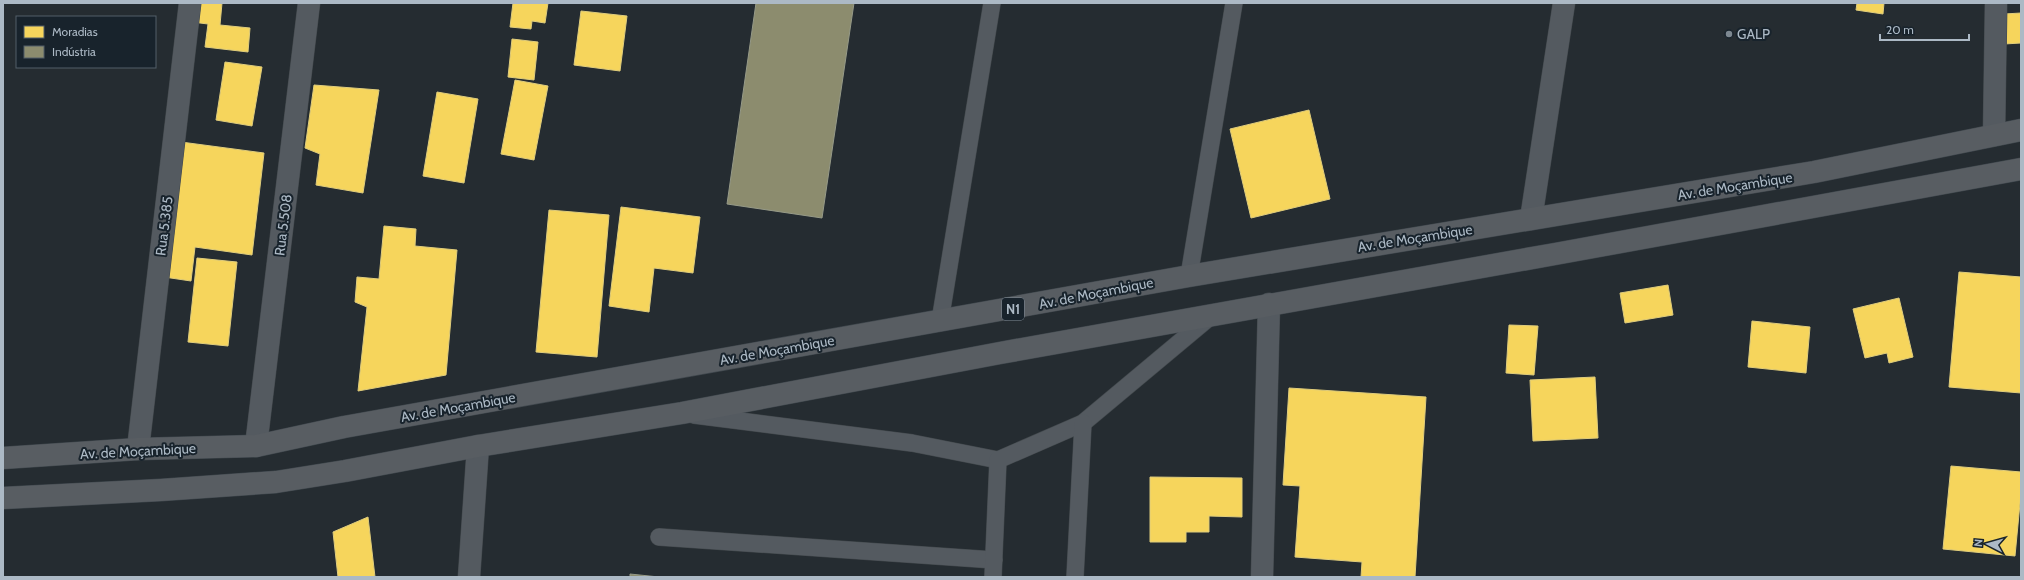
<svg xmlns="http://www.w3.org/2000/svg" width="2024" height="580" font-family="Cabin,sans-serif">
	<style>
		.homes { fill: #f6d55c; stroke: #e0cd7c }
		.industry { fill: #8c8c6e; stroke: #969a88 }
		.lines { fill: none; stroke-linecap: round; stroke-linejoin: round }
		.service-casing { stroke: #42484c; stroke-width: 18 }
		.minor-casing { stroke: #42484c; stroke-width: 23 }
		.trunk-casing { stroke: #40484e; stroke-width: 23 }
		.service { stroke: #545a60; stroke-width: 17 }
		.minor { stroke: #545a60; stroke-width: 22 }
		.trunk { stroke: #585d62; stroke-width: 22 }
		.poi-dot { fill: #7d8891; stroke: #18232c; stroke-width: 1.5 }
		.labels { text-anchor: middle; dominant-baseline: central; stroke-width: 4; stroke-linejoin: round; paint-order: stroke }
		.shield { fill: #18232c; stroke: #808c97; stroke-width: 1 }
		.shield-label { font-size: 13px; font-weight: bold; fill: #acb9c5 }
		.poi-label { font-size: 14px; fill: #acb9c5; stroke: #18232c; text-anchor: start }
		.street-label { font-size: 14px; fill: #acb9c5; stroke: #18232c }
	</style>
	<rect width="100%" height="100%" fill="#252c31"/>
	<g class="homes">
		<path d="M195 3H222L220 25 250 28 248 52 205 47 208 24 192 22Z"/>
		<path d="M513 3H548L545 23 532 21 531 29 510 27Z"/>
		<path d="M1857 3H1884L1883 14 1856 10Z"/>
		<path d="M581 11 627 16 620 71 574 65Z"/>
		<path d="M2021 13V43L2004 44V14Z"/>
		<path d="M512 39 538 42 534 80 508 77Z"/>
		<path d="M225 62 262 67 252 126 216 120Z"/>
		<path d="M515 80 548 86 534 160 501 154Z"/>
		<path d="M314 85 379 90 363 193 316 185 320 154 305 148Z"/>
		<path d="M437 92 478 99 464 183 423 176Z"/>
		<path d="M1309 110 1330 199 1251 218 1230 129Z"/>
		<path d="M181 142 264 153 252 255 195 247 191 281 164 277Z"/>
		<path d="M621 207 700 217 693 273 654 268 649 312 609 306Z"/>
		<path d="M549 210 609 215 597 357 536 352Z"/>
		<path d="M384 226 416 229 415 246 457 250 446 375 358 391 367 307 355 302 357 277 379 279Z"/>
		<path d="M197 258 237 262 228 346 188 342Z"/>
		<path d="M1959 272 2021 277V393L1949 387Z"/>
		<path d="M1668 285 1673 315 1625 323 1620 293Z"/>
		<path d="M1899 298 1913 357 1889 363 1887 353 1865 358 1853 309Z"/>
		<path d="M1752 321 1810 327 1806 373 1748 367Z"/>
		<path d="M1509 325 1538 326 1534 375 1506 373Z"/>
		<path d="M1595 377 1598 438 1533 441 1530 380Z"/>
		<path d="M1289 388 1426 397 1415 577H1361L1362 562 1295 557 1300 486 1283 485Z"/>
		<path d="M1951 466 2021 472V493L2015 556 1943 549Z"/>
		<path d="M1150 477 1242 478V517L1209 516V532H1186V542H1150Z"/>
		<path d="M368 517 375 577H338L333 532Z"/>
	</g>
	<g class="industry">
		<path d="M756 3H854L822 218 727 204Z"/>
		<path d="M630 574 659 577H630Z"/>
	</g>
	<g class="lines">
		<g class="service-casing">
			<g id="service">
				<path d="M1189 276 1234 3"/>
				<path d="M940 321 992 3"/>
				<path d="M694 415 912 443 998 460"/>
				<path d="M659 537 994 560"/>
				<path d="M993 577 998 460 1083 423 1211 316"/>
				<path d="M1075 577 1083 423"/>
			</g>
		</g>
		<g class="minor-casing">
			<g id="minor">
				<path d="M1994 135 1996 3"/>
				<path d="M1531 219 1564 3"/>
				<path d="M256 446 309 3"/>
				<path d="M138 449 190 3"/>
				<path d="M469 577 478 446"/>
				<path d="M1262 577 1269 304"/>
			</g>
		</g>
		<g class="trunk-casing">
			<g id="trunk">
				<path d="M3 458 138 449 256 446 344 427 1189 276 1814 172 2021 130"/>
				<path d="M3 498 161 490 276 482 345 471 478 446 682 413 1000 353 1555 254 2021 169"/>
			</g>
		</g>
		<use href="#service" class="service"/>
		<use href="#minor" class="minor"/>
		<use href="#trunk" class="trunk"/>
	</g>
	<circle class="poi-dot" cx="1729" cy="34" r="4"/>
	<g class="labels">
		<rect class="shield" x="1002" y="298" width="22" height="22" rx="3"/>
		<g class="shield-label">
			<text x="1013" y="309">N1</text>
		</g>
		<g class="poi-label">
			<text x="1737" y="34">GALP</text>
		</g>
		<g class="street-label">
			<text transform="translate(1735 186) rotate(-9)">Av. de Moçambique</text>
			<text transform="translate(283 225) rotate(-83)">Rua 5.508</text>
			<text transform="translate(164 226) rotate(-83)">Rua 5.385</text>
			<text transform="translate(1415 238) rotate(-9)">Av. de Moçambique</text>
			<text transform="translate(1096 293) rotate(-11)">Av. de Moçambique</text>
			<text transform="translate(777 350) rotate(-10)">Av. de Moçambique</text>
			<text transform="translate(458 407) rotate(-10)">Av. de Moçambique</text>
			<text transform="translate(138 451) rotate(-3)">Av. de Moçambique</text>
		</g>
	</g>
	<rect width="2024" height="580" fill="none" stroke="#acb9c5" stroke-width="8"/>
	<rect x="16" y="16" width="140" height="52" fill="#18232c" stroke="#535f69"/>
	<rect x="24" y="26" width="20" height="12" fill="#f6d55c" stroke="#535f69"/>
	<text x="52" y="36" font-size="12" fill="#acb9c5">Moradias</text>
	<rect x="24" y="46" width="20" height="12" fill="#8c8c6e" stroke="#535f69"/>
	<text x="52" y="56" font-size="12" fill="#acb9c5">Indústria</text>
	<g transform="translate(1988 544) rotate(276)" stroke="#18232c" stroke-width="3" paint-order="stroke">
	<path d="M0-3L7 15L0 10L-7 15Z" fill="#acb9c5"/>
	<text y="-6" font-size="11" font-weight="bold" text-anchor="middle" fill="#acb9c5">N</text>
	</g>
	<path d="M1880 34v6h89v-6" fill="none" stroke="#acb9c5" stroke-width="2"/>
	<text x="1886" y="34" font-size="12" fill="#acb9c5" stroke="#18232c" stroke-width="3" paint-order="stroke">20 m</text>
</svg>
